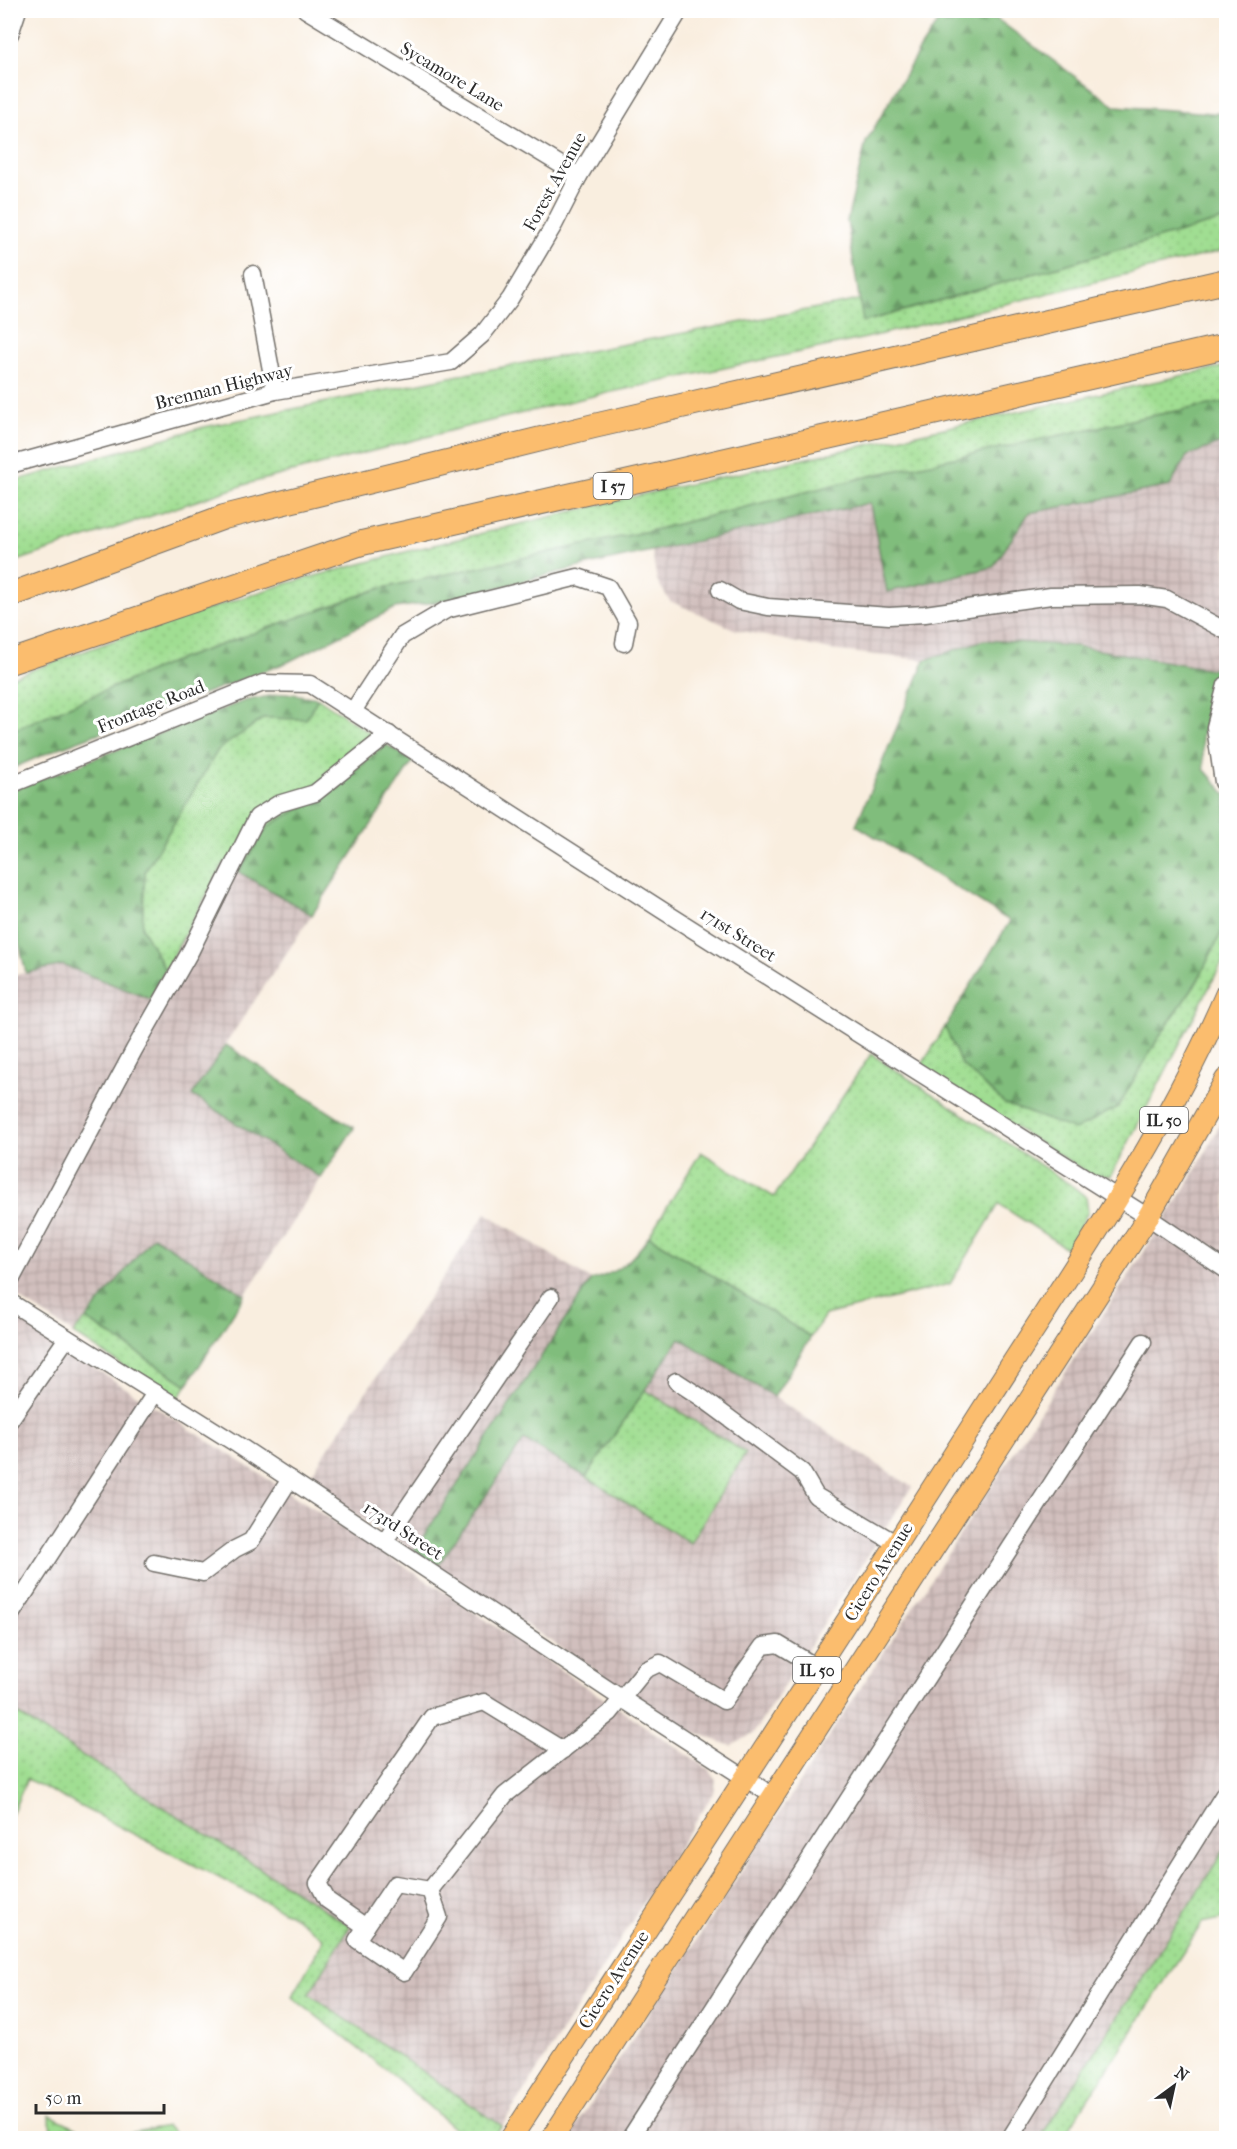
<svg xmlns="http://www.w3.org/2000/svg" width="1237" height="2149" font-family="'IM FELL French Canon',serif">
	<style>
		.industrial { fill: url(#industrial-grid) }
		.grass { fill: url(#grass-dots); stroke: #66845e; stroke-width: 1.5 }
		.forest { fill: url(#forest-firs); stroke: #567454; stroke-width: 1.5 }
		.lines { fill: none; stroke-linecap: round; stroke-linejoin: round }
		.minor-casing { stroke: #736f6a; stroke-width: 19 }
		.major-casing { stroke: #736f6a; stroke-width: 23 }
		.highway-casing { stroke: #736f6a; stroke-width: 26 }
		.minor { stroke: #fff; stroke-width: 16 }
		.major { stroke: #fbbd6e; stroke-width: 21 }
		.highway { stroke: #fbbd6e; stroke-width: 24 }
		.labels { text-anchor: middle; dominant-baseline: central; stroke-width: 6; stroke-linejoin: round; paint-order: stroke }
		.shield { fill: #fff; stroke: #6b6b6b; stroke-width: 1.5 }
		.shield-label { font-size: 16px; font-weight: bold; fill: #2b2b2b }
		.street-label { font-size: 18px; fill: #2b2b2b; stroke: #fff }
	</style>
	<defs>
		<pattern id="industrial-grid" width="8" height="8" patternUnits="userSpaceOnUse" patternTransform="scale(1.5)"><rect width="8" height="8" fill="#d1bfbd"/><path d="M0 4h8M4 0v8" fill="none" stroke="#b4a4a3"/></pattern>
		<pattern id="grass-dots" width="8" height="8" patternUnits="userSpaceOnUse" patternTransform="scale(1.5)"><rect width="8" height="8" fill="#a0de92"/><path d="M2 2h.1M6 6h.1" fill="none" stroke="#8abf7e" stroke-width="1.8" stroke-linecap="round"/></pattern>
		<pattern id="forest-firs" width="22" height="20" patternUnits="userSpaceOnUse" patternTransform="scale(1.5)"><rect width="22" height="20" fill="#80bd7c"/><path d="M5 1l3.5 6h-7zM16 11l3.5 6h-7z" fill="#699a66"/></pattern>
	</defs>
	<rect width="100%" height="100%" fill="#fff"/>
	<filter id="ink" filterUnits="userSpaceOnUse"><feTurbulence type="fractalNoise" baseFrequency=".0167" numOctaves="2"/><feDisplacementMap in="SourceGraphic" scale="12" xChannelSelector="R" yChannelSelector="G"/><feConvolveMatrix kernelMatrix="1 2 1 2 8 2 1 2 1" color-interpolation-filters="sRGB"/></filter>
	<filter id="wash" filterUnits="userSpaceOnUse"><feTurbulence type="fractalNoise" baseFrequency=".008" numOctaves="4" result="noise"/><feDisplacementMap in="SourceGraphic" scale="24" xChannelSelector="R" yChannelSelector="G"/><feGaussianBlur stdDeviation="1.35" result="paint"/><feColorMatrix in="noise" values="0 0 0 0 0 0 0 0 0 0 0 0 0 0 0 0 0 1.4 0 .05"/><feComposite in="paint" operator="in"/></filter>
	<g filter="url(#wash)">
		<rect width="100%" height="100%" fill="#f9eedf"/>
		<g class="industrial">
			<path d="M1226 441V672L1075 646 984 640 925 660 830 650 734 629 670 601 657 581 652 551 870 503 888 591 993 567 1029 513 1170 486 1187 456Z"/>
			<path d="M225 863 312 915 192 1094 321 1178 245 1295 153 1236 73 1333 11 1293 10 976 63 965 150 998Z"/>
			<path d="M1226 1113V1847L1040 2138H568L1188 1184Z"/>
			<path d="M486 1213 591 1280 414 1551 305 1483Z"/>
			<path d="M10 1314 432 1584 709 1769 716 1780 714 1792 502 2126 309 1994 349 1926 11 1710Z"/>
			<path d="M680 1337 774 1397 912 1487 753 1734 731 1746 684 1728 437 1567 524 1439 690 1542 746 1454 645 1390Z"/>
		</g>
		<g class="grass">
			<path d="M1226 219V250L866 338 593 396 453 430 250 483 11 563V482L204 427 460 375 859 300 864 322Z"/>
			<path d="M1226 366V402L1150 416 870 476 658 529 378 589 172 662 11 731 10 678 140 631 285 584 417 549 640 495Z"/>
			<path d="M318 698 387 745 327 794 268 826 239 872 224 863 165 970 142 928 145 871 218 749 264 718 306 719Z"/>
			<path d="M1226 923V955L1111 1176 1091 1175 920 1068 945 1027 961 1064 1159 1037 1198 980Z"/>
			<path d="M871 1054 1071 1185 1086 1197 1088 1212 1067 1249 999 1204 950 1284 825 1315 811 1337 649 1236 701 1152 774 1197Z"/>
			<path d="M86 1319 187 1385 176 1401 73 1333Z"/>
			<path d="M645 1390 746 1453 690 1543 586 1477Z"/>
			<path d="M11 1710 350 1926 309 1994 502 2126 493 2138H458L457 2131 395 2077 292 1997 324 1939 295 1917 27 1779 11 1816Z"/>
			<path d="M1226 1847V1918L1202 1923 1063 2138H1040Z"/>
			<path d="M50 2115 97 2138H51Z"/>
			<path d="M167 2126 179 2138H113L134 2132Z"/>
		</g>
		<g class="forest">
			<path d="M946 10 986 11 1115 106 1226 114V219L863 322 847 221 866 142 918 52Z"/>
			<path d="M1226 402V441L1187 456 1170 486 1029 513 993 567 887 592 870 503 592 564 443 601 395 608 288 662 54 750 11 769V731L172 662 378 589 658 529 870 476 1150 416Z"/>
			<path d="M984 640 1075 646 1222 671 1202 736 1204 769 1226 794V923L1198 980 1159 1037 1118 1107 1075 1130 1005 1104 961 1064 945 1027 1010 921 856 825 925 660Z"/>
			<path d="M286 693 318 698 306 719 264 718 218 750 145 871 142 928 165 970 150 999 63 965 26 973 11 909 10 791 244 701Z"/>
			<path d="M387 745 413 761 312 915 239 872 268 826 327 794Z"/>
			<path d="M226 1045 354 1128 321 1178 192 1095Z"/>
			<path d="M153 1236 245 1295 187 1385 86 1319Z"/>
			<path d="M649 1236 811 1337 774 1397 680 1338 586 1477 524 1440 437 1567 414 1551 591 1280C618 1273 634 1259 649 1236Z"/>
		</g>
	</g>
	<g filter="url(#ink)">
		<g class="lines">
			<g class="minor-casing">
				<g id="minor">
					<path d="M306 10 579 176"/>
					<path d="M10 34 18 10"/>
					<path d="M253 274 275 391"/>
					<path d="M10 465 275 391 451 362 482 335 510 299 554 225 579 176 680 10"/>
					<path d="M720 590 739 601 768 607 889 616 925 614 1051 596 1140 595 1167 599 1226 631"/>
					<path d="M1226 685 1215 727 1223 782 1226 784"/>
					<path d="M353 711 402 636 446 610 578 577 608 587 628 622 624 643"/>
					<path d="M10 785 263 683 310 684 665 912 1148 1217 1226 1270"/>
					<path d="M10 1282 134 1050 191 950 257 817 278 804 315 793 389 734"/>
					<path d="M10 1302 238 1445 621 1698 773 1796"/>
					<path d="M676 1381 702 1398 802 1472 816 1496 897 1544"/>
					<path d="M10 1420 67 1338"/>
					<path d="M384 1542 551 1297"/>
					<path d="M154 1563 203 1573 235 1549 251 1541 290 1479"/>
					<path d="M10 1616 155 1393"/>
					<path d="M430 1890 395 1884 357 1940 404 1972 439 1917 430 1890 505 1795 610 1713 645 1670 660 1663 724 1701 763 1646 778 1644 818 1668"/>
					<path d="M366 1927 327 1900 318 1883 432 1717 484 1702 563 1750"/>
					<path d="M630 2138 1143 1342"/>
					<path d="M1010 2138 1226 1791"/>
				</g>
			</g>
			<g class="major-casing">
				<g id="major">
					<path d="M511 2138C665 1901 820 1665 972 1426 1061 1285 1160 1147 1226 994"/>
					<path d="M552 2138 1148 1217 1226 1079"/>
				</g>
			</g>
			<g class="highway-casing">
				<g id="highway">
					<path d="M10 595 224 517 594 426 1226 281"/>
					<path d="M10 662 362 543 1226 346"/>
				</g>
			</g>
			<use href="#minor" class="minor"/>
			<use href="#major" class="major"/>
			<use href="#highway" class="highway"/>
		</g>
	</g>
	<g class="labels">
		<g class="shield">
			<rect x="593.5" y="473" width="39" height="26" rx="4.5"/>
			<rect x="1140" y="1107" width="48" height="26" rx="4.5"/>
			<rect x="793" y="1657" width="48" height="26" rx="4.5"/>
		</g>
		<g class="shield-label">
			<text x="613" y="486">I 57</text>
			<text x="1164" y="1120">IL 50</text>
			<text x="817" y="1670">IL 50</text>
		</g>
		<g class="street-label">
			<text transform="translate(452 77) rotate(31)">Sycamore Lane</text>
			<text transform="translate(555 182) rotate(-61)">Forest Avenue</text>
			<text transform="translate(224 387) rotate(-14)">Brennan Highway</text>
			<text transform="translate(151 707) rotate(-22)">Frontage Road</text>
			<text transform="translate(738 935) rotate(32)">171st Street</text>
			<text transform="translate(403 1531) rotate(33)">173rd Street</text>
			<text transform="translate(879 1572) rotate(-58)">Cicero Avenue</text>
			<text transform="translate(614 1980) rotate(-57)">Cicero Avenue</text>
		</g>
	</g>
	<rect width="1237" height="2149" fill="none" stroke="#fff" stroke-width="36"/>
	<g transform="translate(1174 2086) rotate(33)" stroke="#ffffff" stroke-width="4.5" paint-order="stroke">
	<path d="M0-4.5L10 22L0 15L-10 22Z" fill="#2b2b2b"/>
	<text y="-9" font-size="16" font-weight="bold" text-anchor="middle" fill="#2b2b2b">N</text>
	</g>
	<path d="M36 2104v9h128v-9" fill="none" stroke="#2b2b2b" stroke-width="3"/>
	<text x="45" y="2104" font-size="18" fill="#2b2b2b" stroke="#ffffff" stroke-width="4.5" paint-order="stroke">50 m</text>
</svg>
